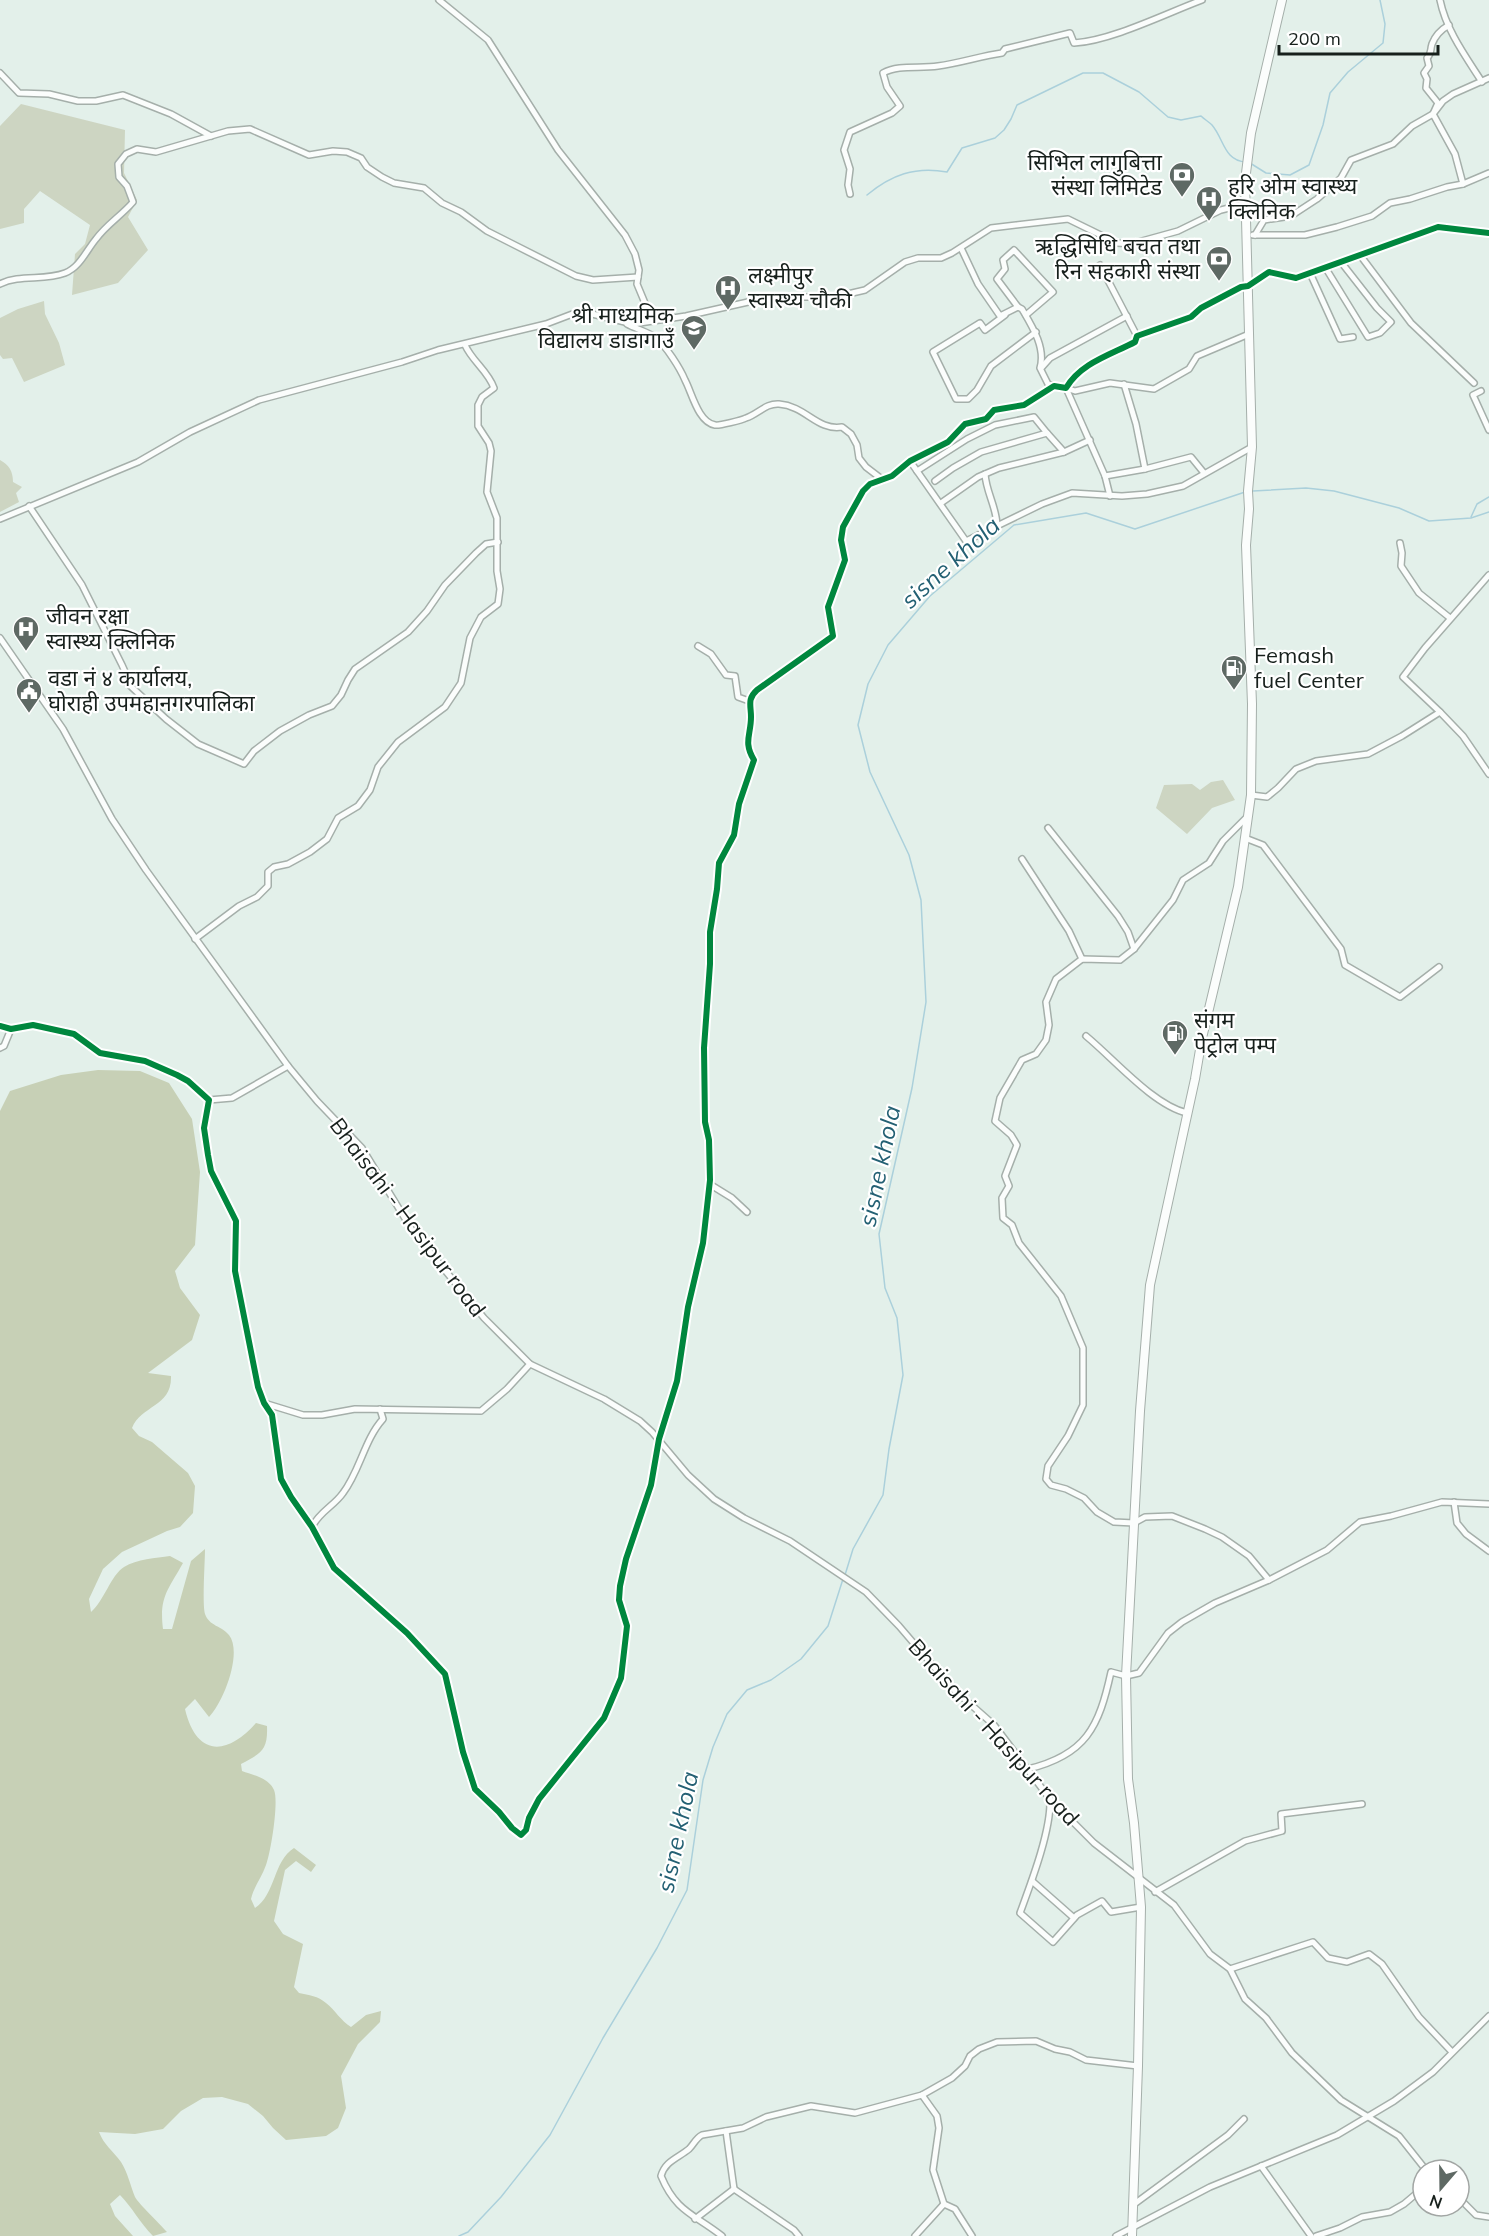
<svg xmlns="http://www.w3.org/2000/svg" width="1489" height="2236" font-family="Mulish,'Noto Sans Devanagari',sans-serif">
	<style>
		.green { fill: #cdd5c2 }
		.forest { fill: #c7d0b6 }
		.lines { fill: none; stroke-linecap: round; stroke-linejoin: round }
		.stream { stroke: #abd0db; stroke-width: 1.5 }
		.minor-casing { stroke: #a5afaa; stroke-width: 8 }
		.primary-casing { stroke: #a5afaa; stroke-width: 10 }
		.minor { stroke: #fbfdfc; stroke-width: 5 }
		.primary { stroke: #fbfdfc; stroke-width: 8 }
		.cycleway-casing { stroke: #fff; stroke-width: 10 }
		.cycleway { stroke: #00873e; stroke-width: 6 }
		.labels { text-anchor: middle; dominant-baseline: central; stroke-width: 4.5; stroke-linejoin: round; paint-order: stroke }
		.poi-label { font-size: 22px; fill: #17201c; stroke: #fff; text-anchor: start }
		.street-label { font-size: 22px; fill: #17201c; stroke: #fff }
		.water-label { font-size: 24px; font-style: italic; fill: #236073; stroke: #fff }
	</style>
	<rect width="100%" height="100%" fill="#e3f0ea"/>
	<g class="green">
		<path d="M21 104 125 130 124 173 137 200 128 217 148 250 118 283 72 295 75 254 85 244 90 225 40 191 24 209V223L0 229V126Z"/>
		<path d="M44 301 45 314 59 343 65 365 24 382 12 358 3 359 0 355V318L18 309Z"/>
		<path d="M0 460C9 465 13 471 13 482L22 487 16 493 19 502 0 512Z"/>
		<path d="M1223 780 1235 800 1212 808 1187 834 1156 808 1164 785 1192 784 1200 790 1211 782Z"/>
	</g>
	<path class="forest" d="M98 1070 140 1071 169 1083 192 1119 200 1172 195 1245 175 1271 180 1288 200 1315 192 1340 148 1373 171 1376C172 1407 141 1405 132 1428L139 1436 152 1442 188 1473 195 1486 193 1513 180 1527 167 1531 122 1552 103 1569 89 1599 91 1612C104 1601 111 1575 124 1567 137 1559 156 1558 170 1556L183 1563C168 1590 159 1597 163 1629H172L191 1561 205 1549C205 1562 202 1604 205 1614 209 1626 222 1626 229 1635 243 1653 223 1703 209 1717L195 1699 185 1709C196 1756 226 1757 256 1723L267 1726C268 1751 261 1753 241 1764L242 1771C253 1775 269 1778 274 1790 279 1801 271 1852 266 1865 262 1877 254 1886 251 1899L255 1908C276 1894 273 1861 294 1848L316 1865 311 1872 296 1861 285 1870 274 1921 283 1934 303 1944 294 1987 299 1993C309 1995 318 1996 326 2003 335 2010 341 2021 351 2027L366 2015 381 2011 380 2022 358 2044 341 2076 346 2108 338 2128 326 2136 286 2140 273 2128 263 2116 248 2104 222 2097 203 2098 181 2111 163 2129 135 2134 99 2132C104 2145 113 2151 121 2162 128 2173 130 2185 135 2197 139 2204 159 2223 167 2232L153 2236C140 2223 132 2207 120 2195L110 2204 115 2216 133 2236H0V1111L10 1091 61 1075Z"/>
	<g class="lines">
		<g class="stream">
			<path d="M1250 163 1266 173 1290 175 1309 165 1323 125 1330 93 1348 72 1383 43 1385 24 1380 0"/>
			<path d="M867 195C891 175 915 166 947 172L962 148 995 138 1004 130 1011 119 1017 105 1083 73H1103L1139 92 1168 117 1181 120 1201 116C1204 119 1209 122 1212 125 1224 139 1224 161 1246 162"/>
			<path d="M1253 491 1306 488 1334 491 1399 508 1429 521 1471 518 1489 512"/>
			<path d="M1471 517 1477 504 1489 497"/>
			<path d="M845 1575 853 1549 883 1495 889 1449 903 1375 897 1318 885 1288 879 1234 912 1088 926 1002 921 900 909 855 870 772 858 725 868 684 888 645 930 596 1014 525 1086 513 1135 529 1245 492"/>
			<path d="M459 2236 468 2232 501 2197 550 2135 603 2038 657 1948 687 1890 703 1780 713 1747 727 1714 747 1690 771 1680 801 1659 828 1626 843 1579"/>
		</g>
		<g class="minor-casing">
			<g id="minor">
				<path d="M439 0 488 40 558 150 625 235 635 254 639 270 637 284 652 320"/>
				<path d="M1440 0C1446 30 1466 57 1482 82"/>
				<path d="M1449 25C1442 29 1435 36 1432 44 1430 50 1432 53 1427 58L1429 66 1424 73 1427 79 1426 88 1438 103 1433 114 1455 154 1463 184"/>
				<path d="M0 73 19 93 49 94 78 101H96L123 95 171 114 211 136"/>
				<path d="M850 194 848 185 850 169 844 150 850 132 892 113 900 106 887 87 883 73C899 64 920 69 938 66 960 63 981 56 1002 53L1005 49 1070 33 1074 43C1111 41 1167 13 1202 0"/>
				<path d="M1253 235H1305L1337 227 1372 216 1390 203 1410 199 1447 187 1463 184 1489 173"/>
				<path d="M1255 235 1264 220 1291 216 1317 199 1341 178 1351 160 1393 144 1412 126 1433 114 1443 101 1453 94 1489 78"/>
				<path d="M961 248 978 284 1000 316 1018 307 1022 309C1032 326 1046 348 1040 368L1048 384 1054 386"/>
				<path d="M1360 255 1411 323 1474 383"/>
				<path d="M1100 265 1137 336"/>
				<path d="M1325 267 1368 337 1380 333 1391 322 1377 308 1341 262"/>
				<path d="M1310 273 1340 339 1353 337"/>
				<path d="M0 284C20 274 44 281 65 273 80 267 86 251 96 239 106 225 122 215 133 202L127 186 119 177 118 164 126 154 137 149 156 152 228 131 250 129 309 155 333 151 347 152 361 158 367 167 382 177 394 183 424 188 442 203 461 212 487 231 576 276 593 280 638 277"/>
				<path d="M1018 307 997 279 1005 269 1003 260 1014 250 1053 292 1026 315"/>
				<path d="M1005 315 985 330 980 323 933 352 956 399H968L977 390 991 366 1036 332"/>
				<path d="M627 324C636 329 649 332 656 338 666 346 680 368 685 380 692 393 698 422 715 425 719 426 742 420 746 418 758 414 766 403 779 404 806 406 817 431 842 427L851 434 857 445 859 458 866 467 883 480"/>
				<path d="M1042 367 1050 358 1127 316"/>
				<path d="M1124 384 1136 424 1145 469"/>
				<path d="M1066 388 1075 391 1110 383 1154 389 1189 369 1197 356 1249 334"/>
				<path d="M1066 388 1105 476 1110 496"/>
				<path d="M1481 391 1473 395 1489 430"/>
				<path d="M910 461 966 541 1042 504 1072 493 1122 496 1147 494 1183 486 1252 447"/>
				<path d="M917 471 967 439 995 425 1034 417 1047 433"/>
				<path d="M985 474C986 492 997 508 997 526"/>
				<path d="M1105 476 1145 469 1191 457 1204 473"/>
				<path d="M935 481 953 468 981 452 1047 433 1064 452"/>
				<path d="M941 503 978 477 999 468 1064 452 1090 440"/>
				<path d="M29 506 82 585 122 665 126 674 124 680 166 719 198 744 244 764 254 751 280 731 309 715 332 706 341 695 348 680 355 669 408 632 427 611 445 585 476 553 486 544 498 542"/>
				<path d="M0 519 138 462 190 432 259 400 402 362 438 350 546 324 575 313 584 312 633 324 686 316 757 300 781 297H835L865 290 905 262 918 258H941L952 253 991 228 1068 219 1117 243 1131 244 1178 231 1221 210 1245 204"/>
				<path d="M1400 543 1402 553 1401 566 1419 593 1450 618"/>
				<path d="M0 638 63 729 112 819 146 870 288 1066 317 1101 362 1148 412 1230 484 1318 530 1364 604 1399 640 1421 652 1432 688 1475 714 1499 744 1518 790 1541 866 1592 899 1626 952 1688 994 1725 1050 1799 1094 1843 1174 1905 1210 1954 1230 1969 1245 1999 1266 2018 1292 2053 1341 2100 1399 2136 1426 2170"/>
				<path d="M698 646 711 654 726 675 735 676 738 697 749 701"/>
				<path d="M1440 712 1403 677 1425 648 1489 575"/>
				<path d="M1251 795 1267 797 1278 788 1296 769 1316 761 1368 754 1402 736 1440 712 1463 736 1489 774"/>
				<path d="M1247 817 1223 841 1209 863 1183 880 1173 900 1134 949 1120 960 1082 959 1056 979 1046 1002 1049 1025 1046 1040 1036 1054 1022 1060 1000 1098 995 1121 1011 1135 1017 1145 1005 1176 1009 1186 1002 1198 1003 1218 1012 1225 1019 1243 1061 1296 1083 1348V1405L1068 1436 1048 1466 1046 1479 1051 1485 1066 1489 1084 1498 1097 1512 1114 1522 1134 1523 1145 1517 1172 1516 1205 1529 1222 1537 1249 1556 1269 1580"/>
				<path d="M1048 828 1118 916 1128 932 1134 949"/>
				<path d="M1245 838 1263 845 1341 949 1345 965 1400 997 1439 967"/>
				<path d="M1022 859 1069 931 1082 959"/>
				<path d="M195 939 239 906 257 897 268 886V872L274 867 288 864 310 852 327 839 338 818 358 806 370 790 378 767 398 742 445 707 461 683 470 638 481 617 498 604 500 589 497 571V518L487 492 491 451 489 443 478 426V405L482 397 494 388C488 371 472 361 465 345"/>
				<path d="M0 1026 11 1029 33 1025 74 1034 100 1053 145 1061 177 1075 188 1081 209 1100 204 1128 208 1155 211 1171 236 1221 235 1271 258 1387 264 1403 272 1415 281 1479 291 1497 312 1527 334 1568 407 1633 445 1674 463 1752 475 1789 499 1812 512 1828 521 1835 526 1830 529 1818 539 1799 604 1718 621 1678 627 1626 619 1600 620 1586 626 1559 651 1485 659 1439 677 1381 688 1307 703 1243 710 1180 709 1140 705 1122 704 1048 710 964V932L717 889 719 863 734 835 739 804 754 760C743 742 751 735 751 717 751 705 747 699 757 690L833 636 828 607 845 560 841 540 843 527 863 491 870 484 892 476 910 461 948 442 965 424 986 419 994 410 1024 405 1054 386 1066 388C1081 363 1110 355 1135 342L1137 336 1191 317 1201 308 1241 287 1248 286 1269 272 1296 278 1438 227 1489 233"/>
				<path d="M1086 1036C1114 1059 1153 1105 1187 1113"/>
				<path d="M0 1048 4 1046 11 1029"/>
				<path d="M209 1100 232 1098 288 1066"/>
				<path d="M710 1182 711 1185 732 1198 747 1212"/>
				<path d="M264 1403 303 1415H322L355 1409 481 1411 507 1389 530 1364"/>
				<path d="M1454 1502 1457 1523 1466 1534 1489 1551"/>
				<path d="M312 1527C319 1512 334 1506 343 1493 360 1471 364 1440 383 1419L380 1409"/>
				<path d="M1028 1769C1086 1755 1099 1727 1111 1672L1126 1676 1139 1673 1168 1633 1182 1622 1215 1603 1269 1580 1327 1550 1360 1522 1391 1516 1442 1502 1489 1504"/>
				<path d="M1050 1800C1051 1831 1031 1883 1020 1913L1053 1942 1077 1915 1102 1901 1111 1912 1141 1907"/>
				<path d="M1032 1881 1074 1918"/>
				<path d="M1155 1892 1245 1841 1282 1831 1281 1814 1362 1804"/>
				<path d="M1230 1969 1313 1942 1328 1958 1347 1962 1369 1954 1382 1964 1419 2017 1452 2052"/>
				<path d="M922 2095 937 2116 939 2128 933 2170 944 2204"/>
				<path d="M726 2131 734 2189"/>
				<path d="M1261 2166 1311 2236"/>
				<path d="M1459 2198 1476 2215 1489 2217"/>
				<path d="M1133 2205 1228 2135 1244 2119"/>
				<path d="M695 2219 734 2189 794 2230 799 2236"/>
				<path d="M722 2236C694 2214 676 2212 661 2176 665 2161 678 2158 689 2149 694 2144 696 2138 702 2135L743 2128 766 2117 811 2106 855 2113 922 2095 952 2078 965 2066 970 2056 979 2049 997 2042 1036 2041 1055 2049 1070 2052 1086 2060 1138 2066"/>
				<path d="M915 2236 944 2204 955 2209 972 2236"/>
				<path d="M1116 2236 1210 2187 1337 2135 1394 2101 1433 2072 1489 2016"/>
				<path d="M1316 2236 1340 2228 1362 2217 1390 2212 1404 2204 1423 2188"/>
			</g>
		</g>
		<g class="primary-casing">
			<path id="primary" d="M1132 2236 1138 2066 1141 1907 1134 1823 1128 1779 1126 1676 1140 1411 1150 1285 1195 1079 1202 1038 1238 887 1251 795 1252 704 1246 545 1249 509 1248 491 1252 447 1245 181 1251 133 1282 0"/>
		</g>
		<use href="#minor" class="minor"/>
		<use href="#primary" class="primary"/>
		<g class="cycleway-casing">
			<path id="cycleway" d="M0 1026 11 1029 33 1025 74 1034 100 1053 145 1061 177 1075 188 1081 209 1100 204 1128 208 1155 211 1171 236 1221 235 1271 258 1387 264 1403 272 1415 281 1479 291 1497 312 1527 334 1568 407 1633 445 1674 463 1752 475 1789 499 1812 512 1828 521 1835 526 1830 529 1818 539 1799 604 1718 621 1678 627 1626 619 1600 620 1586 626 1559 651 1485 659 1439 677 1381 688 1307 703 1243 710 1180 709 1140 705 1122 704 1048 710 964V932L717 889 719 863 734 835 739 804 754 760C743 742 751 735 751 717 751 705 747 699 757 690L833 636 828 607 845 560 841 540 843 527 863 491 870 484 892 476 910 461 948 442 965 424 986 419 994 410 1024 405 1054 386 1066 388C1081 363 1110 355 1135 342L1137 336 1191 317 1201 308 1241 287 1248 286 1269 272 1296 278 1438 227 1489 233"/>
		</g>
		<use href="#cycleway" class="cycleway"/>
	</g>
	<defs>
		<g id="bank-pin" transform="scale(1.35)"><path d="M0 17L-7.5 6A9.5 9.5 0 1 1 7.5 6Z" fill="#5e6964" stroke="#fff"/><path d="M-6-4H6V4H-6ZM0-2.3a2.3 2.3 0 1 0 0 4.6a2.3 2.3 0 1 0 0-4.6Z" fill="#fff"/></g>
		<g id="hospital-pin" transform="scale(1.35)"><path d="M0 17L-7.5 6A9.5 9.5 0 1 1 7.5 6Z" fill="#5e6964" stroke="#fff"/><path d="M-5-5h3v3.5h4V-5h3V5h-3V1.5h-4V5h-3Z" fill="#fff"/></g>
		<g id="school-pin" transform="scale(1.35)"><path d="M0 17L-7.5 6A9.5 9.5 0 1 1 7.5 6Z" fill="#5e6964" stroke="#fff"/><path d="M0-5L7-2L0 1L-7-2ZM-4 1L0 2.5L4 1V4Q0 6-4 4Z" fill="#fff"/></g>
		<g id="fuel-pin" transform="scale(1.35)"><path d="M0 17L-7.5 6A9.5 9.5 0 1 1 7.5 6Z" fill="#5e6964" stroke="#fff"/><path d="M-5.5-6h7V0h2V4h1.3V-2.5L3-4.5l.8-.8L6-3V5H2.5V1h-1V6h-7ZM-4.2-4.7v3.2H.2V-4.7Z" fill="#fff"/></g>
		<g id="civic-pin" transform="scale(1.35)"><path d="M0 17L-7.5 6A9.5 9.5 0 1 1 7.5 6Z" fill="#5e6964" stroke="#fff"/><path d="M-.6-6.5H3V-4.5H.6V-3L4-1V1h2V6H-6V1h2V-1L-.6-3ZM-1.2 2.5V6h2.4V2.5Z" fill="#fff"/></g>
	</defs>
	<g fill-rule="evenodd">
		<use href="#bank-pin" x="1182" y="175"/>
		<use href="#hospital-pin" x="1209" y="199"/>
		<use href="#bank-pin" x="1219" y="259"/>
		<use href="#hospital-pin" x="728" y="288"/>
		<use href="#school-pin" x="694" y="328"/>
		<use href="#hospital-pin" x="26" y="629"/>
		<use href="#fuel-pin" x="1234" y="668"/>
		<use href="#civic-pin" x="29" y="691"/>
		<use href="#fuel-pin" x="1175" y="1033"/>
	</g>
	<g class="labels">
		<g class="poi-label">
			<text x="1162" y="162" text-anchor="end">सिभिल लागुबित्ता<tspan x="1162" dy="25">संस्था लिमिटेड</tspan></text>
			<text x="1228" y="186">हरि ओम स्वास्थ्य<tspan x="1228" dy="25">क्लिनिक</tspan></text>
			<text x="1200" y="246" text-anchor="end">ऋद्धिसिधि बचत तथा<tspan x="1200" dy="25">रिन सहकारी संस्था</tspan></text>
			<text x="748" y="275">लक्ष्मीपुर<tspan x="748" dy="25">स्वास्थ्य चौकी</tspan></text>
			<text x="674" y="315" text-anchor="end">श्री माध्यमिक<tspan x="674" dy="25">विद्यालय डाडागाउँ</tspan></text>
			<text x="46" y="616">जीवन रक्षा<tspan x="46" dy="25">स्वास्थ्य क्लिनिक</tspan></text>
			<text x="1254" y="655">Femash<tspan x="1254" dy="25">fuel Center</tspan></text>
			<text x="48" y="678">वडा नं ४ कार्यालय,<tspan x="48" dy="25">घोराही उपमहानगरपालिका</tspan></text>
			<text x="1194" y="1020">संगम<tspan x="1194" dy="25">पेट्रोल पम्प</tspan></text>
		</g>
		<g class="street-label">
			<text transform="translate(408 1217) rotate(53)">Bhaisahi - Hasipur road</text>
			<text transform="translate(994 1732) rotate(48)">Bhaisahi - Hasipur road</text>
		</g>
		<g class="water-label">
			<text transform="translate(950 562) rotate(-42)">sisne khola</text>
			<text transform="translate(879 1166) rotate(-78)">sisne khola</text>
			<text transform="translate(677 1832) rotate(-78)">sisne khola</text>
		</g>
	</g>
	<g transform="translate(1441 2188) rotate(200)"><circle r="28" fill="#ffffff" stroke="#a2a6a4" stroke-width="1.5"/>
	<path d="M0-4.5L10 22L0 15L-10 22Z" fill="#5e6964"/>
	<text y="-9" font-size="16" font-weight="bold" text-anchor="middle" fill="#17201c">N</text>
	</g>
	<path d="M1279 45v9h159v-9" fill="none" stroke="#17201c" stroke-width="3"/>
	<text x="1288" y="45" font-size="18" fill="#17201c" stroke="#ffffff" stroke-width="4.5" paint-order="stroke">200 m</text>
</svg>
